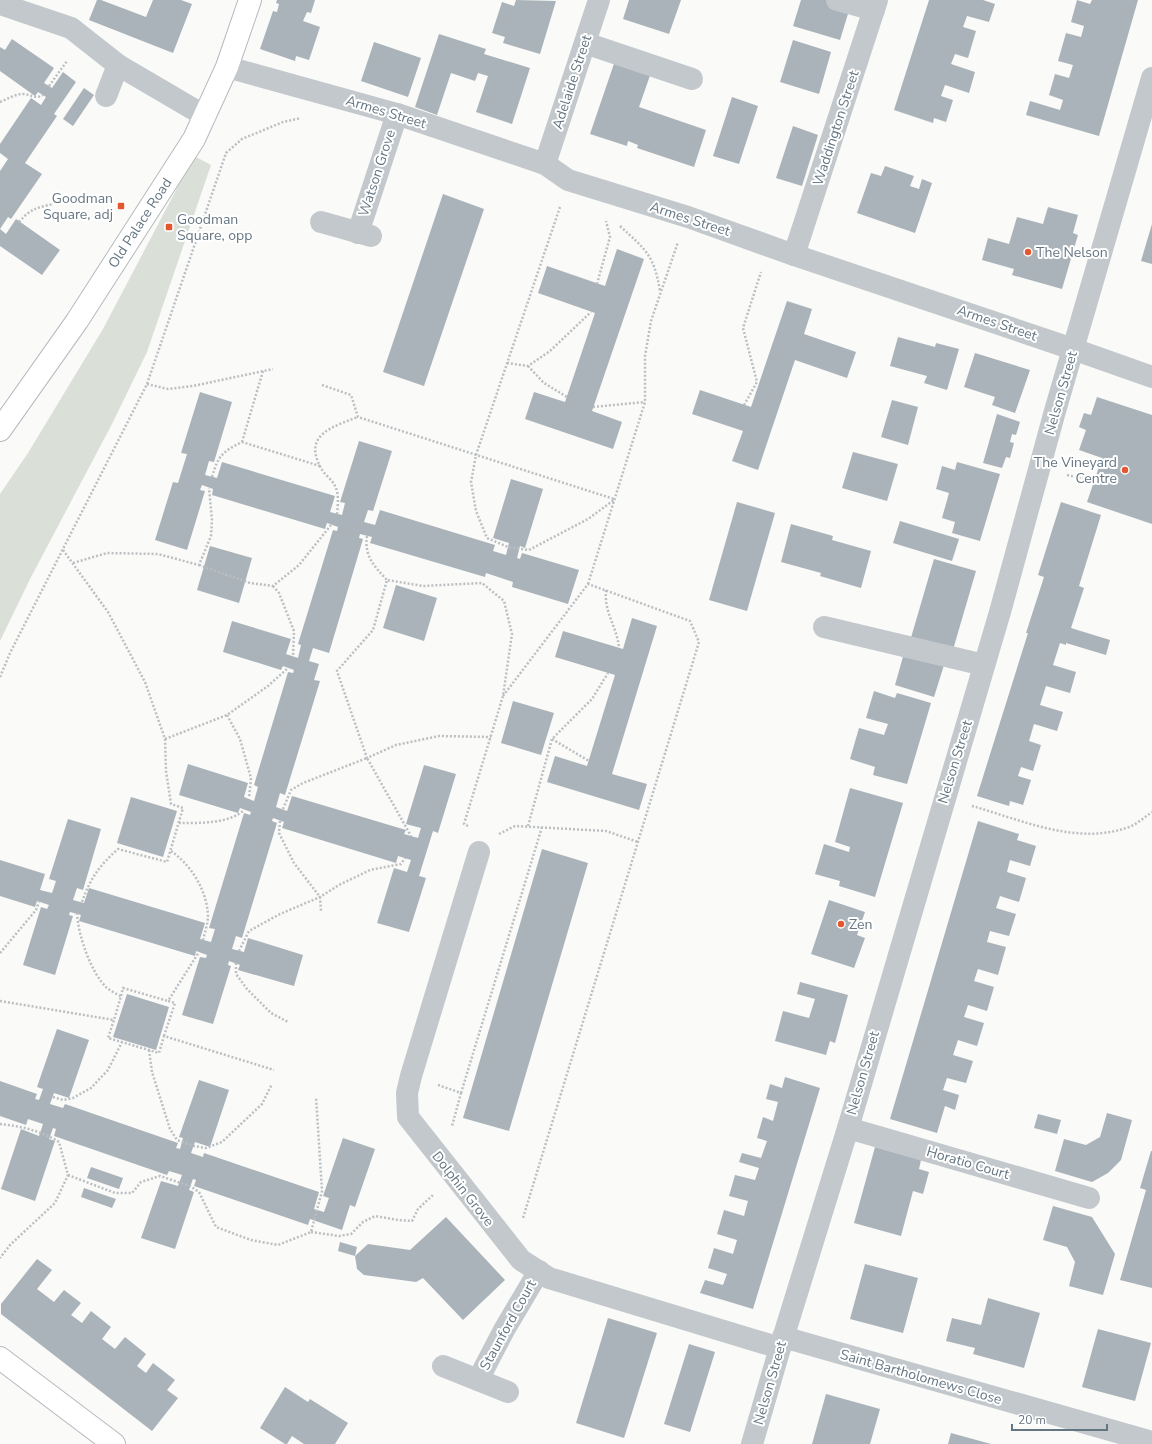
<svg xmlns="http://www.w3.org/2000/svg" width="1152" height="1444" font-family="'Nunito Sans',sans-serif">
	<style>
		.green { fill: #dadfd7 }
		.building { fill: #aab3b9 }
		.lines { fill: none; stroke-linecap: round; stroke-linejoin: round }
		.major-casing { stroke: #b5babe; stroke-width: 24 }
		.path { stroke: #bbbfc2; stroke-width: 2.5; stroke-dasharray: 2 2; stroke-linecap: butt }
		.minor { stroke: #c3c8cc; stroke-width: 22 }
		.major { stroke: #fff; stroke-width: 22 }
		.poi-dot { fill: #e4572e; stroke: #fff; stroke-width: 1.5 }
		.labels { text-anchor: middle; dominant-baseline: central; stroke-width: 4; stroke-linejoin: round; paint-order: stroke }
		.street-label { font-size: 14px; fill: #657683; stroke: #fff }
		.poi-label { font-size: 14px; fill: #657683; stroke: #fff; text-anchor: start }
	</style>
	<rect width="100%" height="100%" fill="#fafaf8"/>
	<path class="green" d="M194 156 211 165 147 352 112 424 30 579 0 641V494L28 453 103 329Z"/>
	<g class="building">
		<path d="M97 0H101L146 17 153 0H181L192 4 173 53 89 20Z"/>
		<path d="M277 0H315L311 13 307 12 303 21 320 27 309 60 296 56 295 61 260 49 273 11 277 12 279 4 276 3Z"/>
		<path d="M516 0 556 1 540 54 503 43 505 37 492 33 502 2 514 6Z"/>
		<path d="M629 0H681L669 34 623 19Z"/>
		<path d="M801 0H837L851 4 840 40 793 26Z"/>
		<path d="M929 0H983L995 4 989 22 967 16 963 27 976 31 968 58 955 54 951 64 975 72 969 93 945 85 941 96 953 100 946 122 934 118 933 123 894 110Z"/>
		<path d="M1077 0 1090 4 1092 0H1138L1099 136 1026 115 1030 101 1060 110 1063 100 1049 95 1055 74 1069 78 1073 65 1058 61 1066 33 1081 37 1084 26 1071 22Z"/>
		<path d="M439 34 486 49 484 54 530 68 512 124 476 112 488 76 478 73 475 81 451 73 437 115 415 107Z"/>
		<path d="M12 39 54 68 44 83 49 86 52 88 63 72 76 82 54 114 57 116 25 163 42 174 11 219 8 217 0 229V171L8 159 0 153V144L31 98 41 105 46 97 38 92 35 96 0 71V47L5 50Z"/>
		<path d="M793 40 831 52 819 94 780 82Z"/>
		<path d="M374 42 421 58 408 97 361 81Z"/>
		<path d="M618 52 654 64 639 107 706 130 694 167 637 148 638 145 628 141 627 146 590 134Z"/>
		<path d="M84 88 94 95 73 126 63 119Z"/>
		<path d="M732 97 758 106 739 164 713 156Z"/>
		<path d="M793 126 818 135 802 186 776 178Z"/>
		<path d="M885 166 914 176 910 186 919 189 922 179 932 183 915 233 857 213 871 173 881 176Z"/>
		<path d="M443 194 484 209 424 386 383 372Z"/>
		<path d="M1048 207 1078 215 1073 233 1078 235 1062 289 1012 275 1014 269 982 260 988 238 1009 244 1017 217 1043 224Z"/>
		<path d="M16 219 60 250 42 275 0 246V229L6 234Z"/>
		<path d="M1152 224V264L1141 261Z"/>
		<path d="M617 249 644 259 592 411 622 422 613 449 525 419 534 392 565 402 595 313 538 293 547 266 605 286Z"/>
		<path d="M787 301 812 309 804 334 856 352 847 378 795 360 758 470 732 461 743 431 692 414 700 390 751 407Z"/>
		<path d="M898 337 935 347 936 343 959 349 947 390 924 383 927 376 890 366Z"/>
		<path d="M975 353 1030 370 1015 413 992 405 995 397 964 387Z"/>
		<path d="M200 392 232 402 214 462 209 461 205 475 217 478 222 462 335 496 330 512 342 515 345 503 340 502 359 441 392 451 373 511 368 510 364 522 375 525 380 510 495 545 493 551 506 555 509 543 493 538 511 479 543 489 525 548 520 546 517 558 520 559 522 553 579 570 568 604 512 587 513 582 486 573 485 577 370 543 372 537 360 534 359 538 363 539 329 653 313 648 309 661 319 664 314 680 320 681 285 795 280 793 276 807 287 811 292 796 406 830 404 834 418 838 421 828 406 824 424 765 456 774 438 833 433 831 419 876 426 878 409 932 377 923 394 868 407 872 411 860 398 856 396 863 282 828 284 822 273 818 272 821 277 823 242 938 236 936 232 949 244 952 248 938 303 955 294 986 238 970 240 965 229 961 228 965 231 966 213 1024 182 1015 200 957 206 958 207 955 196 951 195 956 79 921 81 915 70 912 69 915 73 916 55 975 23 965 41 907 47 909 49 905 37 901 35 907 0 896V860L45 874 40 890 52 893 56 881 49 879 68 819 101 829 83 890 77 888 73 900 84 903 89 888 205 923 200 939 211 942 215 929 209 928 244 813 250 815 251 812 240 808 238 813 179 795 188 764 248 783 244 797 254 801 258 787 254 785 288 672 293 673 294 670 283 666 281 670 223 652 232 621 291 639 286 654 298 658 301 645 298 644 333 530 337 531 338 527 327 523 325 529 212 495 213 489 202 485 200 490 205 491 187 550 155 540 173 482 178 483 187 454 181 453Z"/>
		<path d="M1097 397 1152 415V524L1087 502 1102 458 1079 450 1086 430 1079 427 1084 413 1091 415Z"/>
		<path d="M892 400 918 407 908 445 881 437Z"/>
		<path d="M997 414 1020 422 1016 435 1012 434 1010 442 1014 443 1010 458 1006 457 1002 468 983 463Z"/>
		<path d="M853 452 898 464 887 501 842 488Z"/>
		<path d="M957 462 1000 474 980 541 952 533 955 522 942 518 949 493 936 489 942 466 955 470Z"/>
		<path d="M737 502 775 513 747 611 709 600Z"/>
		<path d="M1061 502 1101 515 1079 586 1084 588 1071 628 1110 640 1106 655 1066 643V645L1060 643 1053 665 1076 672 1070 693 1046 686 1040 705 1063 712 1057 731 1034 724 1029 741 1041 745 1033 771 1021 767 1018 776 1031 780 1023 805 1010 801 1009 806 977 796 1028 633H1026L1044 577 1038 575Z"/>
		<path d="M900 521 959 539 952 561 893 543Z"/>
		<path d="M791 524 833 536 832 540 871 551 861 588 820 576 821 573 781 562Z"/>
		<path d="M210 546 252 558 239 603 197 590Z"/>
		<path d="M934 559 976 571 952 653 910 641Z"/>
		<path d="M396 585 437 598 424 641 383 628Z"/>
		<path d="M632 618 657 626 612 774 647 784 639 810 547 782 555 756 587 766 615 675 555 657 563 631 623 649Z"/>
		<path d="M904 653 944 665 934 697 895 685Z"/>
		<path d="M874 691 895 698 897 693 931 703 907 784 873 775 875 767 850 759 859 728 884 735 888 724 866 718Z"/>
		<path d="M513 701 554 713 541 755 501 743Z"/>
		<path d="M850 788 903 803 875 897 839 886 840 881 815 874 824 844 849 852 850 847 835 842Z"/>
		<path d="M131 797 177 811 163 857 117 843Z"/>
		<path d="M978 821 1019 834 1017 840 1036 846 1030 866 1010 860 1007 872 1026 878 1019 902 1000 896 996 908 1016 914 1009 936 990 931 987 942 1006 947 998 975 978 969 974 981 994 987 987 1011 968 1005 964 1017 984 1023 977 1046 958 1040 953 1055 973 1061 966 1083 947 1078 943 1090 959 1095 955 1110 945 1106 937 1133 890 1119Z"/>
		<path d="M542 849 588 863 509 1131 463 1118Z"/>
		<path d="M829 900 865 912 857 935 865 938 854 968 811 954Z"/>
		<path d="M800 982 848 995 835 1043 830 1041 826 1055 775 1041 783 1011 809 1018 815 999 797 994Z"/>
		<path d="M127 994 169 1007 156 1050 113 1037Z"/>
		<path d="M57 1029 89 1040 69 1098 54 1093 50 1104 63 1108 65 1104 178 1143 176 1148 180 1149 183 1138 179 1137 199 1080 229 1090 210 1147 195 1142 191 1153 203 1157 204 1153 319 1192 314 1209 324 1212 329 1198 323 1196 343 1138 375 1149 355 1207 350 1205 342 1230 310 1219 308 1225 194 1186 196 1180 193 1179 189 1190 194 1192 175 1249 141 1238 161 1181 178 1186 182 1175 169 1171 167 1175 54 1136 56 1129 53 1128 49 1139 55 1141 35 1201 1 1189 21 1129 39 1136 43 1124 28 1119 26 1125 0 1116V1081L37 1094 35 1099 39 1100 43 1089 37 1087Z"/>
		<path d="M785 1077 820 1088 753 1309 700 1293 705 1280 723 1285 727 1274 708 1268 714 1248 733 1254 737 1240 717 1234 724 1210 744 1216 748 1201 729 1196 735 1175 755 1180 759 1168 739 1162 742 1153 761 1158 767 1141 757 1138 763 1117 773 1121 778 1102 766 1099 770 1084 782 1088Z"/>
		<path d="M1107 1113 1132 1120 1121 1160 1108 1173 1092 1182 1055 1171 1064 1139 1086 1145 1100 1137Z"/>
		<path d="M1038 1114 1061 1120 1057 1134 1034 1128Z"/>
		<path d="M875 1147 921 1160 919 1169 929 1172 923 1194 913 1191 901 1236 854 1223Z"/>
		<path d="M1151 1151H1152V1288L1120 1280 1146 1190 1140 1188Z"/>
		<path d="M91 1167 123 1178 119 1189 87 1178Z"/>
		<path d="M84 1188 116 1199 112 1208 81 1197Z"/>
		<path d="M1053 1206 1092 1217 1115 1254 1103 1295 1069 1286 1075 1262 1067 1247 1043 1240Z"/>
		<path d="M446 1217 505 1280 463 1320 423 1278 416 1282 364 1275 357 1269 355 1256 368 1244 410 1250Z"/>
		<path d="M340 1242 357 1247 355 1256 338 1251Z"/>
		<path d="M37 1259 52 1270 37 1289 54 1302 64 1290 81 1303 71 1315 82 1323 91 1311 111 1327 102 1339 115 1349 125 1337 146 1354 137 1366 146 1373 153 1363 175 1380 167 1390 178 1398 152 1431 1 1314V1304Z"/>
		<path d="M865 1264 918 1278 903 1333 850 1319Z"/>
		<path d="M988 1298 1040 1313 1024 1368 973 1354 975 1348 946 1341 952 1318 981 1325Z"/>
		<path d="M608 1318 657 1333 624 1438 576 1423Z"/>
		<path d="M1098 1329 1151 1343 1135 1401 1082 1387Z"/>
		<path d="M689 1344 715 1352 690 1432 664 1424Z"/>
		<path d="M285 1387 308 1402 310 1399 348 1423 335 1444H304L292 1436 287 1444H285L260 1428Z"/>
		<path d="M826 1394 880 1409 870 1444H812Z"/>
		<path d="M951 1433 991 1444H948Z"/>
	</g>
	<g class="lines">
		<g class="major-casing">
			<g id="major">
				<path d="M0 430 77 321 194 139 227 67 250 0"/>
				<path d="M0 1358 114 1444"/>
			</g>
		</g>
		<g class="path">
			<path d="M49 86 67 61"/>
			<path d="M0 102C7 99 14 95 21 94 29 93 35 100 43 95"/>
			<path d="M560 207 476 455 471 482 476 511 487 538 508 547 529 550 588 519 614 500"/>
			<path d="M19 222C31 208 37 208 53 204"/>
			<path d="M620 226C646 250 654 255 660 291"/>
			<path d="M597 284 610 237 606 221"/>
			<path d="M507 363 528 366 550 351 591 312"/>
			<path d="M528 366 544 383 567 397"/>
			<path d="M147 384 168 389 193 386 273 369"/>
			<path d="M322 385 351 395 358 417 614 499"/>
			<path d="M744 405 757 382 743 328 761 272"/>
			<path d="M593 407 645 402"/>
			<path d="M242 442 263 371"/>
			<path d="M1067 475 1094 481"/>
			<path d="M212 477C218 456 222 452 242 442L320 466"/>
			<path d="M337 514C338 506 339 493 335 486 332 479 323 474 320 466 303 434 335 426 358 417"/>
			<path d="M367 536C364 556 374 566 387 580"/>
			<path d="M63 550 108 612 145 682 165 739 166 771 171 804 183 808 167 862 118 849C99 866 90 879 82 902"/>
			<path d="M73 563 107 553 158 554 199 565 211 536 212 520 209 488"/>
			<path d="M199 565 250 583 273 586 299 565 331 525"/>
			<path d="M588 584 645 402V356L651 321 678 242"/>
			<path d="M273 586 279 593 294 631 293 656"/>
			<path d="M606 590C604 614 617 626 619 648"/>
			<path d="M0 677 10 653 147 384 226 153 242 139 283 122 301 118"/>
			<path d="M503 696 588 584 690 621 699 642 523 1218"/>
			<path d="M227 715 240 739 251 778 249 798"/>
			<path d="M165 739 227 715 268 686 288 668"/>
			<path d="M552 739 589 761"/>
			<path d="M972 806C1022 820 1077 846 1129 827 1137 824 1145 817 1152 812"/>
			<path d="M283 809 291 790 303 783 367 758 411 836"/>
			<path d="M280 821 279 833 294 863 320 897 321 911"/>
			<path d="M179 823C199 823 229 824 244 810"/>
			<path d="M468 826 464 824 503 696 512 634 504 601 482 583 423 586 387 580 373 630 337 671 367 758 396 745 439 736 491 737"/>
			<path d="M528 826 552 739 592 699 608 673"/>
			<path d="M499 834 515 826 606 831 638 842"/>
			<path d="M171 851C191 865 207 890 208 916 208 923 205 932 203 940"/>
			<path d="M77 913C78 935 91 973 107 988 111 991 116 994 121 996L114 1020"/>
			<path d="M239 951 249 931 280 914 320 897 339 885 370 870 401 864 405 858"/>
			<path d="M0 953 36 910 39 902"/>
			<path d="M236 963V974L247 989 271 1013 288 1022"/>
			<path d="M121 996 123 988 168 1001"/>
			<path d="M0 1001 114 1020 108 1038 159 1053 164 1036 274 1070"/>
			<path d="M164 1036 175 1003 168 1001 199 952"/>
			<path d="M149 1050 152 1072 170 1129 177 1140 194 1146 206 1148 222 1142 262 1104 272 1084"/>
			<path d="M438 1085 461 1093 452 1126"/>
			<path d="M461 1093 542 827"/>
			<path d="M53 1097 63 1100 73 1098 91 1088 108 1070 122 1042"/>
			<path d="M0 1124C20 1126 42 1131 59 1142L68 1175 55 1203 10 1245 0 1258"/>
			<path d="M68 1175 115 1193H132L141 1182 160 1176 190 1186 199 1192 216 1227 251 1240 278 1245 311 1232 322 1191 316 1097"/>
			<path d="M311 1232 339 1236 351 1234 363 1222 375 1216 398 1220 412 1221 418 1209 434 1194"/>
		</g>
		<g class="minor">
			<path d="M837 0 874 10"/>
			<path d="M0 4 71 28 118 65 205 116"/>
			<path d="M585 43 692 79"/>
			<path d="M227 67 397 114 545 164 568 180 688 217 794 255 1073 349 1152 377"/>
			<path d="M106 96 118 65"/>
			<path d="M545 164 599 0"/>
			<path d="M321 222 371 236"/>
			<path d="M358 233 397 114"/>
			<path d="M794 255 877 0"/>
			<path d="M824 627 984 665"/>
			<path d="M479 852 411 1076 407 1093 408 1117 521 1260 549 1278 780 1348"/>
			<path d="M848 1128 1089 1198"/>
			<path d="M783 1337 1152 1442"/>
			<path d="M443 1366 478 1380 504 1330 539 1271"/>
			<path d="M478 1380 508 1392"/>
			<path d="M752 1444 780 1348 848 1128 1000 612 1055 411 1152 78"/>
		</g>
		<use href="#major" class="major"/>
	</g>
	<g class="poi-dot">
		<rect x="117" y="202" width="8" height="8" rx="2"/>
		<rect x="165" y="223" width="8" height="8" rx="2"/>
		<circle cx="1028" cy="252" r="4"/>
		<circle cx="1125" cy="470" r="4"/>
		<circle cx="841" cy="924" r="4"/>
	</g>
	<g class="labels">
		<g class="street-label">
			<text transform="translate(572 82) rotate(-72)">Adelaide Street</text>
			<text transform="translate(386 112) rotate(17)">Armes Street</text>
			<text transform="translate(836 128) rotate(-72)">Waddington Street</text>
			<text transform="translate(377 173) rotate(-72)">Watson Grove</text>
			<text transform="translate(690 219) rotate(18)">Armes Street</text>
			<text transform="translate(140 223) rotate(-57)">Old Palace Road</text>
			<text transform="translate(997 323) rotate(19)">Armes Street</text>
			<text transform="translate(1061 393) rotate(-74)">Nelson Street</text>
			<text transform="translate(955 762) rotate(-73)">Nelson Street</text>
			<text transform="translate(863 1073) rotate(-74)">Nelson Street</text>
			<text transform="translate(968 1163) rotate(16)">Horatio Court</text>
			<text transform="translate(463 1189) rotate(52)">Dolphin Grove</text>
			<text transform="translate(508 1325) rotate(-61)">Staunford Court</text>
			<text transform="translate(921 1377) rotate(16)">Saint Bartholomews Close</text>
			<text transform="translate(770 1383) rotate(-74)">Nelson Street</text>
		</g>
		<g class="poi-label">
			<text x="113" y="198" text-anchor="end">Goodman<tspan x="113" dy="16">Square, adj</tspan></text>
			<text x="177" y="219">Goodman<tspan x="177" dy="16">Square, opp</tspan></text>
			<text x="1036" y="252">The Nelson</text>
			<text x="1117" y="462" text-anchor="end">The Vineyard<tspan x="1117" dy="16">Centre</tspan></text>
			<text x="849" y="924">Zen</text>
		</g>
	</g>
	<path d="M1012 1424v6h95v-6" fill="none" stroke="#657683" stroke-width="2"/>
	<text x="1018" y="1424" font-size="12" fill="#657683" stroke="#ffffff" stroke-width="3" paint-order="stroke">20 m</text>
</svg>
